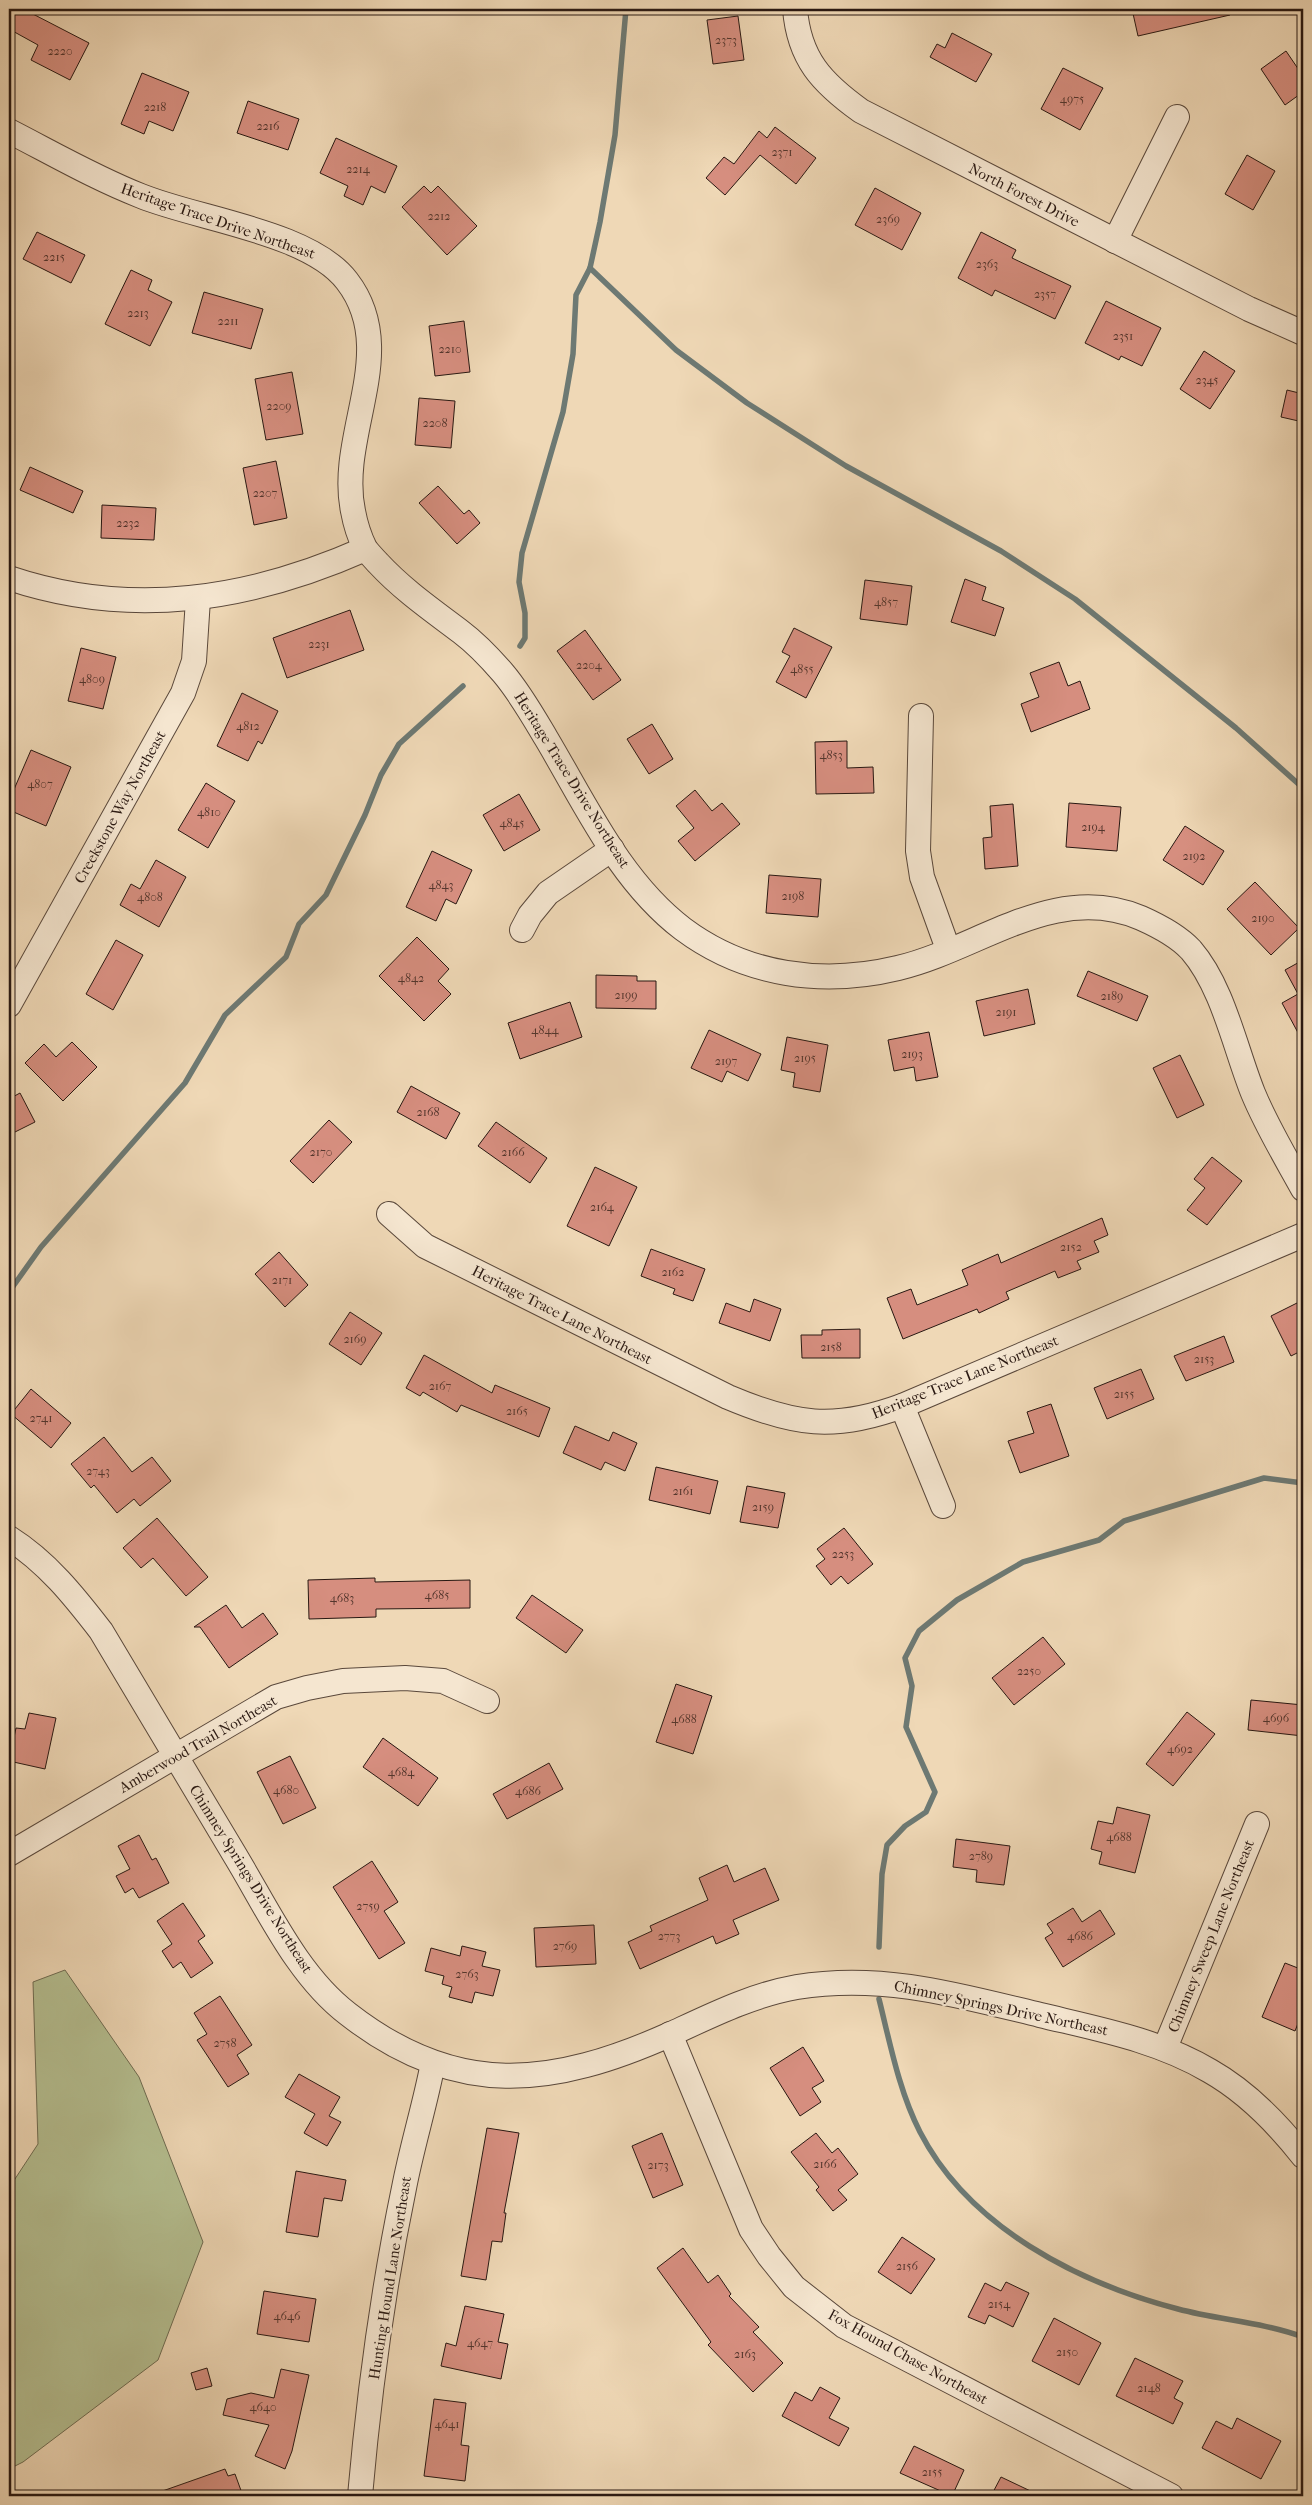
<svg xmlns="http://www.w3.org/2000/svg" width="1312" height="2505" font-family="'IM FELL French Canon',serif">
	<style>
		.green { fill: #b5bf91; stroke: #6f6c52 }
		.lines { fill: none; stroke-linecap: round; stroke-linejoin: round }
		.stream { stroke: #6d7973; stroke-width: 5.5 }
		.building { fill: #d68e7f; stroke: #291812 }
		.minor-casing { stroke: #5a483b; stroke-width: 26 }
		.minor { stroke: #f5e6d0; stroke-width: 24 }
		.labels { text-anchor: middle; dominant-baseline: central; stroke-width: 4.5; stroke-linejoin: round; paint-order: stroke }
		.number-label { font-size: 12px; fill: #54362d }
		.street-label { font-size: 15px; fill: #291812; stroke: #f5e6d0 }
	</style>
	<rect width="100%" height="100%" fill="#efd8b6"/>
	<filter id="stains"><feTurbulence type="fractalNoise" baseFrequency=".004" numOctaves="4"/><feColorMatrix values="0 0 0 0 .2 0 0 0 0 .09 0 0 0 0 .02 0 0 0 .5 -.17"/></filter>
	<radialGradient id="worn" r=".72"><stop offset=".6" stop-color="#630" stop-opacity="0"/><stop offset="1" stop-color="#630" stop-opacity=".3"/></radialGradient>
	<path class="green" d="M65 1970 139 2077 203 2242 158 2360 23 2462 9 2469V2188L38 2144 33 1982Z"/>
	<g class="lines">
		<g class="stream">
			<path d="M590 268 676 350 747 403 846 466 1001 551 1075 599 1236 728 1303 788"/>
			<path d="M520 646 525 638V613L519 582 522 553 563 412 573 354 576 295 590 268 600 222 615 135 626 9"/>
			<path d="M9 1292 41 1247 185 1083 225 1015 286 957 299 924 326 895 365 815 381 775 399 744 463 686"/>
			<path d="M879 1947 882 1874 887 1845 905 1826 926 1812 935 1792 906 1727 912 1686 905 1658 919 1631 957 1600 1023 1562 1099 1540 1124 1521 1264 1478 1303 1483"/>
			<path d="M879 1999C890 2043 899 2091 920 2132 969 2227 1078 2283 1178 2309 1219 2320 1262 2322 1303 2337"/>
		</g>
	</g>
	<g class="building">
		<path d="M9 9H34L31 13 89 43 70 80 31 60 38 45 9 29Z"/>
		<path d="M1132 9H1229L1230 15 1138 36Z"/>
		<path d="M738 16 744 60 713 64 707 20Z"/>
		<path d="M952 33 992 54 976 82 930 57 937 44 945 48Z"/>
		<path d="M1286 51 1303 76V92L1285 105 1261 69Z"/>
		<path d="M1063 68 1103 88 1080 130 1041 109Z"/>
		<path d="M142 73 189 92 173 131 149 121 144 134 121 124Z"/>
		<path d="M248 101 299 119 288 150 237 133Z"/>
		<path d="M775 127 816 158 796 184 760 155 725 195 706 178 724 157 734 164 759 131 767 138Z"/>
		<path d="M336 138 397 166 385 193 371 186 363 205 344 196 348 186 320 173Z"/>
		<path d="M1247 155 1275 171 1253 210 1225 194Z"/>
		<path d="M424 186 431 193 438 186 477 226 447 255 402 207Z"/>
		<path d="M875 188 921 213 902 250 855 225Z"/>
		<path d="M37 232 85 255 71 283 23 259Z"/>
		<path d="M981 232 1016 250 1012 258 1071 286 1055 319 995 290 992 296 958 278Z"/>
		<path d="M131 270 152 280 148 290 172 302 150 346 105 324Z"/>
		<path d="M204 292 263 309 251 349 192 333Z"/>
		<path d="M1106 301 1161 328 1142 366 1121 356 1119 360 1085 343Z"/>
		<path d="M464 321 470 372 435 376 429 326Z"/>
		<path d="M1204 351 1235 371 1210 409 1180 389Z"/>
		<path d="M292 372 303 434 266 440 255 379Z"/>
		<path d="M1287 390 1303 394V422L1281 417Z"/>
		<path d="M419 398 455 401 451 448 415 445Z"/>
		<path d="M276 461 287 518 254 525 243 468Z"/>
		<path d="M30 467 83 491 73 513 20 490Z"/>
		<path d="M438 486 464 514 469 510 480 523 457 544 419 503Z"/>
		<path d="M102 505 156 508 154 540 101 538Z"/>
		<path d="M965 579 986 587 982 600 1004 608 995 636 951 622Z"/>
		<path d="M865 580 912 586 907 625 860 619Z"/>
		<path d="M350 610 364 650 287 678 273 638Z"/>
		<path d="M794 628 832 647 806 698 776 682 790 656 782 652Z"/>
		<path d="M585 630 621 680 593 700 557 651Z"/>
		<path d="M81 648 116 657 103 709 68 701Z"/>
		<path d="M1059 662 1068 686 1080 681 1090 709 1031 732 1021 704 1039 697 1030 673Z"/>
		<path d="M242 693 278 711 262 744 258 741 248 761 217 746Z"/>
		<path d="M652 724 673 759 649 774 627 739Z"/>
		<path d="M847 741V768L873 767 874 793 816 794 815 742Z"/>
		<path d="M31 750 71 767 46 826 9 810V801Z"/>
		<path d="M206 783 235 801 208 848 178 830Z"/>
		<path d="M695 790 712 811 722 803 740 824 695 861 678 841 694 828 676 806Z"/>
		<path d="M519 794 540 830 504 851 483 815Z"/>
		<path d="M1069 803 1121 807 1117 851 1066 847Z"/>
		<path d="M1013 804 1018 866 985 869 983 838 992 837 990 806Z"/>
		<path d="M1185 826 1224 851 1203 885 1163 860Z"/>
		<path d="M432 851 472 870 456 904 446 899 436 921 406 907Z"/>
		<path d="M156 860 186 877 159 927 120 905 131 884 140 889Z"/>
		<path d="M769 875 821 879 818 917 766 913Z"/>
		<path d="M1255 882 1299 928 1271 955 1227 909Z"/>
		<path d="M417 937 449 969 438 981 451 994 424 1021 379 976Z"/>
		<path d="M116 940 143 955 113 1010 86 994Z"/>
		<path d="M1303 960V1042L1282 1003 1298 994 1285 970Z"/>
		<path d="M1088 971 1148 996 1137 1021 1077 996Z"/>
		<path d="M596 975 637 976V981H656V1009L596 1008Z"/>
		<path d="M1028 989 1035 1024 984 1036 976 1001Z"/>
		<path d="M570 1002 582 1037 520 1059 508 1023Z"/>
		<path d="M709 1030 761 1054 748 1081 727 1071 722 1082 691 1068Z"/>
		<path d="M929 1032 938 1077 916 1081 914 1067 894 1071 888 1040Z"/>
		<path d="M787 1037 828 1045 820 1092 793 1087 795 1073 781 1070Z"/>
		<path d="M72 1042 97 1067 63 1101 25 1063 44 1044 56 1057Z"/>
		<path d="M1180 1055 1204 1105 1177 1118 1153 1068Z"/>
		<path d="M411 1086 460 1113 446 1139 397 1112Z"/>
		<path d="M20 1093 35 1122 9 1135V1099Z"/>
		<path d="M329 1120 352 1142 313 1183 290 1161Z"/>
		<path d="M496 1122 547 1158 530 1183 478 1146Z"/>
		<path d="M1212 1157 1242 1181 1207 1225 1187 1210 1205 1188 1194 1179Z"/>
		<path d="M595 1167 637 1187 609 1246 567 1226Z"/>
		<path d="M1102 1218 1108 1235 1094 1241 1099 1252 1077 1261 1081 1269 1058 1278 1055 1271 1006 1292 1009 1299 979 1313 977 1309 903 1339 887 1298 911 1289 917 1305 968 1285 962 1270 998 1254 1001 1263Z"/>
		<path d="M651 1249 705 1269 693 1301 673 1294 675 1289 641 1276Z"/>
		<path d="M279 1252 308 1285 285 1307 255 1274Z"/>
		<path d="M754 1299 781 1309 770 1341 719 1323 726 1303 750 1312Z"/>
		<path d="M1303 1300V1350L1291 1356 1271 1316Z"/>
		<path d="M350 1312 382 1333 361 1365 329 1344Z"/>
		<path d="M860 1329V1358H802L801 1335H822V1330Z"/>
		<path d="M1224 1336 1234 1362 1186 1381 1174 1356Z"/>
		<path d="M424 1355 492 1393 495 1385 550 1408 539 1437 461 1405 457 1412 423 1392 420 1396 406 1388Z"/>
		<path d="M1141 1369 1154 1399 1107 1419 1094 1388Z"/>
		<path d="M31 1389 71 1423 51 1448 11 1414Z"/>
		<path d="M1051 1404 1069 1456 1020 1473 1008 1441 1034 1433 1027 1412Z"/>
		<path d="M575 1426 609 1441 613 1432 637 1443 625 1471 605 1462 601 1470 563 1453Z"/>
		<path d="M104 1437 132 1472 152 1457 171 1481 140 1506 134 1499 117 1513 94 1485 91 1488 71 1464Z"/>
		<path d="M656 1467 718 1481 710 1514 649 1500Z"/>
		<path d="M747 1486 785 1493 778 1528 740 1522Z"/>
		<path d="M157 1518 208 1577 186 1596 153 1558 141 1568 123 1548Z"/>
		<path d="M844 1528 873 1564 848 1584 841 1576 831 1585 816 1566 825 1559 817 1549Z"/>
		<path d="M375 1578V1582L470 1580V1608L376 1609V1617L309 1619 308 1580Z"/>
		<path d="M532 1595 583 1630 566 1653 516 1618Z"/>
		<path d="M226 1605 242 1628 263 1613 278 1634 229 1668 200 1627H194Z"/>
		<path d="M1043 1637 1065 1664 1014 1705 992 1678Z"/>
		<path d="M676 1684 712 1696 693 1754 656 1742Z"/>
		<path d="M1251 1700 1303 1705V1736L1248 1730Z"/>
		<path d="M1187 1712 1215 1734 1173 1786 1146 1764Z"/>
		<path d="M29 1713 56 1718 45 1769 9 1761 16 1728 25 1729Z"/>
		<path d="M383 1738 438 1778 418 1806 363 1767Z"/>
		<path d="M290 1756 316 1808 283 1824 257 1772Z"/>
		<path d="M549 1763 563 1789 507 1819 493 1794Z"/>
		<path d="M1117 1807 1150 1815 1135 1873 1099 1864 1102 1852 1091 1849 1098 1821 1113 1824Z"/>
		<path d="M139 1835 152 1860 156 1858 169 1883 139 1898 133 1888 125 1893 116 1876 130 1869 118 1846Z"/>
		<path d="M956 1839 1010 1846 1004 1885 976 1882 977 1870 953 1867Z"/>
		<path d="M372 1861 398 1902 384 1911 405 1943 379 1959 333 1887Z"/>
		<path d="M727 1865 734 1882 765 1868 779 1900 733 1920 739 1934 716 1944 713 1936 640 1969 628 1942 652 1931 650 1926 708 1900 699 1878Z"/>
		<path d="M183 1903 205 1936 198 1941 213 1963 191 1978 181 1962 173 1968 162 1951 172 1944 157 1921Z"/>
		<path d="M1073 1908 1082 1922 1100 1910 1115 1934 1063 1967 1045 1938 1053 1933 1047 1924Z"/>
		<path d="M594 1925 596 1964 536 1967 534 1928Z"/>
		<path d="M462 1946 486 1952 482 1966 500 1970 493 1996 475 1992 472 2003 449 1997 452 1987 442 1984 444 1976 425 1971 431 1948 460 1956Z"/>
		<path d="M1285 1963 1303 1970V2011L1295 2031 1262 2017Z"/>
		<path d="M220 1996 252 2045 237 2055 249 2074 228 2087 197 2040 207 2034 194 2013Z"/>
		<path d="M803 2047 824 2081 812 2088 821 2102 800 2116 770 2068Z"/>
		<path d="M299 2074 340 2097 329 2116 341 2122 327 2146 304 2133 315 2114 285 2097Z"/>
		<path d="M487 2128 519 2133 504 2213H506L502 2242 492 2241 486 2280 461 2276Z"/>
		<path d="M662 2133 683 2185 653 2198 632 2146Z"/>
		<path d="M816 2133 832 2153 838 2148 858 2174 838 2190 847 2200 833 2211 816 2190 819 2187 791 2152Z"/>
		<path d="M296 2171 346 2180 342 2201 324 2198 318 2237 286 2232Z"/>
		<path d="M902 2237 935 2259 911 2294 878 2272Z"/>
		<path d="M683 2248 708 2283 718 2275 731 2294 729 2296 759 2327 753 2332 783 2363 753 2392 708 2345 711 2342 657 2268Z"/>
		<path d="M1006 2282 1029 2293 1013 2327 989 2315 985 2324 968 2317 985 2283 1001 2291Z"/>
		<path d="M264 2291 316 2299 309 2342 257 2334Z"/>
		<path d="M465 2306 504 2314 498 2342 508 2344 501 2379 441 2366 446 2343 456 2346Z"/>
		<path d="M1054 2318 1101 2343 1079 2385 1032 2361Z"/>
		<path d="M1135 2358 1183 2381 1174 2398 1183 2403 1173 2424 1116 2396Z"/>
		<path d="M207 2368 212 2386 196 2390 191 2373Z"/>
		<path d="M281 2369 309 2375 292 2451 285 2469 255 2456 269 2425 223 2415 227 2399 251 2393 274 2398Z"/>
		<path d="M820 2387 840 2398 829 2418 849 2428 839 2446 782 2416 795 2392 812 2401Z"/>
		<path d="M434 2399 466 2403 461 2445 469 2446 465 2481 424 2476Z"/>
		<path d="M1237 2418 1281 2441 1261 2479 1202 2448 1216 2421 1232 2429Z"/>
		<path d="M914 2446 964 2470 952 2496 900 2473Z"/>
		<path d="M225 2469 228 2476 235 2474 243 2496H154V2494Z"/>
		<path d="M1001 2477 1041 2496H991Z"/>
	</g>
	<g class="lines">
		<g class="minor-casing">
			<g id="minor">
				<path d="M795 9C799 59 822 83 861 111L1249 309 1303 333"/>
				<path d="M9 131C52 153 95 178 141 196 197 219 310 232 347 281 401 351 337 434 353 511 355 522 360 538 365 548 366 550 376 561 378 563 403 590 432 610 461 632 477 644 490 658 503 673 520 693 533 716 546 738 586 805 620 881 683 929 746 976 823 986 898 968 979 949 1055 881 1141 918 1159 926 1178 936 1191 950 1223 987 1235 1048 1253 1093 1267 1127 1286 1158 1303 1189"/>
				<path d="M1115 241 1177 117"/>
				<path d="M9 578C131 619 250 600 365 549"/>
				<path d="M921 716 918 851 922 877 948 949"/>
				<path d="M522 930 530 915 548 893 612 849"/>
				<path d="M9 1005 183 693 194 661 198 599"/>
				<path d="M389 1214 425 1246 728 1397C794 1425 834 1431 902 1406L1303 1235"/>
				<path d="M902 1406 943 1506"/>
				<path d="M9 1538C47 1562 74 1596 101 1631 146 1707 191 1782 236 1857 268 1910 298 1976 348 2014 457 2099 552 2087 671 2034 712 2015 752 1995 797 1987 882 1973 958 1995 1040 2015 1098 2029 1158 2040 1210 2071 1247 2092 1277 2123 1303 2156"/>
				<path d="M9 1854 276 1697 307 1688 343 1681 405 1678 443 1681 487 1701"/>
				<path d="M670 2034 751 2229 769 2256 794 2287 844 2326 1171 2496"/>
				<path d="M1165 2048 1257 1824"/>
				<path d="M360 2496C369 2393 383 2289 404 2188 412 2146 425 2105 433 2063"/>
			</g>
		</g>
		<use href="#minor" class="minor"/>
	</g>
	<g class="labels">
		<g class="number-label">
			<text x="726" y="40">2373</text>
			<text x="60" y="51">2220</text>
			<text x="1072" y="99">4975</text>
			<text x="155" y="107">2218</text>
			<text x="268" y="126">2216</text>
			<text x="782" y="152">2371</text>
			<text x="358" y="169">2214</text>
			<text x="439" y="216">2212</text>
			<text x="888" y="219">2369</text>
			<text x="54" y="257">2215</text>
			<text x="987" y="264">2363</text>
			<text x="1045" y="294">2357</text>
			<text x="138" y="313">2213</text>
			<text x="228" y="321">2211</text>
			<text x="1123" y="336">2351</text>
			<text x="450" y="349">2210</text>
			<text x="1207" y="380">2345</text>
			<text x="279" y="406">2209</text>
			<text x="435" y="423">2208</text>
			<text x="265" y="493">2207</text>
			<text x="128" y="523">2232</text>
			<text x="886" y="602">4857</text>
			<text x="319" y="644">2231</text>
			<text x="589" y="665">2204</text>
			<text x="802" y="669">4855</text>
			<text x="92" y="679">4809</text>
			<text x="248" y="726">4812</text>
			<text x="831" y="755">4853</text>
			<text x="40" y="784">4807</text>
			<text x="209" y="812">4810</text>
			<text x="512" y="823">4845</text>
			<text x="1093" y="827">2194</text>
			<text x="1194" y="856">2192</text>
			<text x="441" y="885">4843</text>
			<text x="793" y="896">2198</text>
			<text x="150" y="897">4808</text>
			<text x="1263" y="918">2190</text>
			<text x="411" y="978">4842</text>
			<text x="626" y="995">2199</text>
			<text x="1112" y="996">2189</text>
			<text x="1006" y="1012">2191</text>
			<text x="545" y="1030">4844</text>
			<text x="912" y="1054">2193</text>
			<text x="805" y="1058">2195</text>
			<text x="726" y="1061">2197</text>
			<text x="428" y="1112">2168</text>
			<text x="321" y="1152">2170</text>
			<text x="513" y="1152">2166</text>
			<text x="602" y="1207">2164</text>
			<text x="1071" y="1247">2152</text>
			<text x="673" y="1272">2162</text>
			<text x="282" y="1280">2171</text>
			<text x="355" y="1339">2169</text>
			<text x="831" y="1347">2158</text>
			<text x="1204" y="1359">2153</text>
			<text x="440" y="1386">2167</text>
			<text x="1124" y="1394">2155</text>
			<text x="517" y="1411">2165</text>
			<text x="41" y="1418">2741</text>
			<text x="98" y="1471">2743</text>
			<text x="683" y="1491">2161</text>
			<text x="763" y="1507">2159</text>
			<text x="843" y="1554">2253</text>
			<text x="437" y="1595">4685</text>
			<text x="342" y="1598">4683</text>
			<text x="1029" y="1671">2250</text>
			<text x="1276" y="1718">4696</text>
			<text x="684" y="1719">4688</text>
			<text x="1180" y="1749">4692</text>
			<text x="401" y="1772">4684</text>
			<text x="286" y="1790">4680</text>
			<text x="528" y="1791">4686</text>
			<text x="1119" y="1837">4688</text>
			<text x="981" y="1856">2789</text>
			<text x="368" y="1906">2759</text>
			<text x="669" y="1936">2773</text>
			<text x="1080" y="1936">4686</text>
			<text x="565" y="1946">2769</text>
			<text x="467" y="1974">2763</text>
			<text x="225" y="2043">2758</text>
			<text x="825" y="2164">2166</text>
			<text x="658" y="2165">2173</text>
			<text x="907" y="2266">2156</text>
			<text x="999" y="2304">2154</text>
			<text x="287" y="2316">4646</text>
			<text x="480" y="2343">4647</text>
			<text x="1067" y="2352">2150</text>
			<text x="745" y="2354">2163</text>
			<text x="1149" y="2388">2148</text>
			<text x="263" y="2407">4640</text>
			<text x="447" y="2424">4641</text>
			<text x="932" y="2472">2155</text>
		</g>
		<g class="street-label">
			<text transform="translate(1024 195) rotate(27)">North Forest Drive</text>
			<text transform="translate(218 221) rotate(19)">Heritage Trace Drive Northeast</text>
			<text transform="translate(572 780) rotate(58)">Heritage Trace Drive Northeast</text>
			<text transform="translate(120 807) rotate(-61)">Creekstone Way Northeast</text>
			<text transform="translate(562 1315) rotate(27)">Heritage Trace Lane Northeast</text>
			<text transform="translate(965 1377) rotate(-22)">Heritage Trace Lane Northeast</text>
			<text transform="translate(198 1744) rotate(-30)">Amberwood Trail Northeast</text>
			<text transform="translate(251 1879) rotate(58)">Chimney Springs Drive Northeast</text>
			<text transform="translate(1211 1936) rotate(-68)">Chimney Sweep Lane Northeast</text>
			<text transform="translate(1001 2008) rotate(12)">Chimney Springs Drive Northeast</text>
			<text transform="translate(390 2278) rotate(-81)">Hunting Hound Lane Northeast</text>
			<text transform="translate(908 2357) rotate(29)">Fox Hound Chase Northeast</text>
		</g>
	</g>
	<rect width="1312" height="2505" fill="none" stroke="#efd8b6" stroke-width="30"/>
	<rect x="10" y="10" width="1292" height="2485" fill="none" stroke="#291812" stroke-width="2.5"/>
	<rect x="15" y="15" width="1282" height="2475" fill="none" stroke="#291812"/>
	<rect width="100%" height="100%" filter="url(#stains)"/>
	<rect width="100%" height="100%" fill="url(#worn)"/>
</svg>
